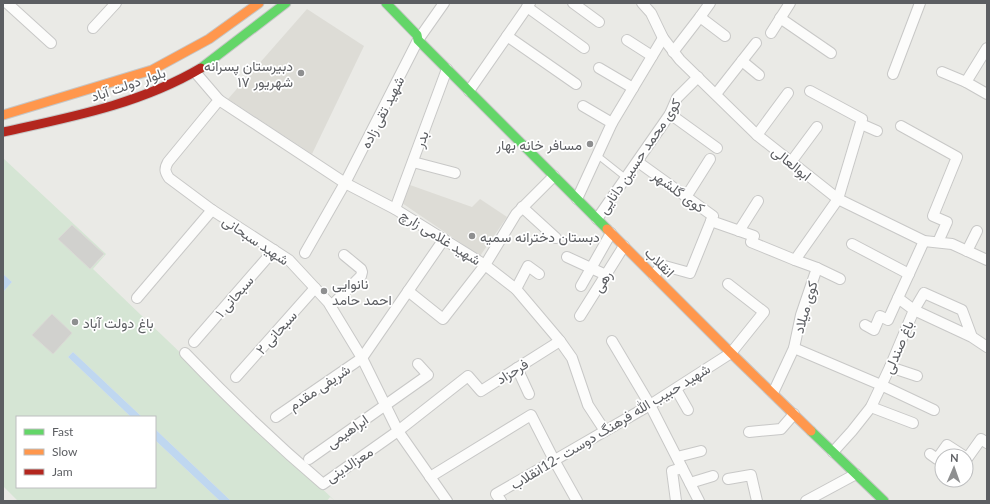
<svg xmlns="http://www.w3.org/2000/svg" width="990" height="504" font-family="Lato,Vazirmatn,sans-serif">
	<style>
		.education { fill: #dddcd6 }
		.green { fill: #d5e5d4; fill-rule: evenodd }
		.water { fill: #bfd7f0 }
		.building { fill: #d1d1ce; stroke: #dad9d5 }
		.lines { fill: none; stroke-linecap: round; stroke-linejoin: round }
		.lane-casing { stroke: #c8c8c7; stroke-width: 7 }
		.street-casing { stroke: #c8c8c7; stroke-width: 12 }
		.fast-casing { stroke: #c6c6c6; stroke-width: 11 }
		.slow-casing { stroke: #c6c6c6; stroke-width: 11 }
		.jam-casing { stroke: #c6c6c6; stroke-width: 11 }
		.lane { stroke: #fcfcfb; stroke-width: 5 }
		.street { stroke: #fcfcfb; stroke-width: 10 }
		.fast { stroke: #63d668; stroke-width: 9 }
		.slow { stroke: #ff974d; stroke-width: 9 }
		.jam { stroke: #b3261e; stroke-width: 9 }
		.poi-dot { fill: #8e8f90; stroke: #fff; stroke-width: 1.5 }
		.labels { text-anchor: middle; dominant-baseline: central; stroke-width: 3.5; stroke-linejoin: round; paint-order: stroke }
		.poi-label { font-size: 14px; fill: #5c5e62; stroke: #fff; text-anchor: start }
		.street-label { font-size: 14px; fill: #5c5e62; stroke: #fff }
	</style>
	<rect width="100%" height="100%" fill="#eaeae6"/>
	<g class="education">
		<path d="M307 9 364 46 312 154 228 99Z"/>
		<path d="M410 185 472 207 480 199 507 217 480 256 402 203Z"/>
	</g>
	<path class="green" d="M3 158 106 254 93 269 335 501 330 497 327 501H231L155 429V417H142L73 352 68 357 131 417H17V487H155V440L220 501H18L3 486V292L12 282 3 274ZM72 225 104 255 90 269 58 239Z"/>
	<g class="water">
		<path d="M3 274 12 282 3 292Z"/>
		<path d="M73 352 142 417H131L68 357Z"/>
		<path d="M155 429 231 501H220L155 440Z"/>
	</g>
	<g class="building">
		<path d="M72 225 104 254 90 269 58 239Z"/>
		<path d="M52 314 72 333 53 354 32 335Z"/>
	</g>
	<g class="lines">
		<g class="lane-casing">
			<path id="lane" d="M597 155 626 178"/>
		</g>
		<g class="street-casing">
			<g id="street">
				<path d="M7 3 51 43"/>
				<path d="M573 3 599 22"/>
				<path d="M642 3 651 13 663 38 680 60 757 135 838 199 924 241 952 244 987 260"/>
				<path d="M527 7 584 48"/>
				<path d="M700 17 725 36"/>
				<path d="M780 18 831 53"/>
				<path d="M93 28 116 3"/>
				<path d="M771 33 790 3"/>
				<path d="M507 36 576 84"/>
				<path d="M627 40 652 56"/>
				<path d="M673 52 700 17 710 3"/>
				<path d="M742 61 759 75"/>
				<path d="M599 68 633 88"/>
				<path d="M195 72 219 100 168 162C164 169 165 172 169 178L212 210 289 260 328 302 362 358 398 431 447 501"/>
				<path d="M942 72 966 82 987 94"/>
				<path d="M893 74 920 3"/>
				<path d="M966 82 987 48"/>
				<path d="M469 91 530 3"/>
				<path d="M716 94 756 43"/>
				<path d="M219 100 345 183 395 209 485 265 516 289 560 341 572 358 588 405 605 431"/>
				<path d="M583 106 612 123"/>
				<path d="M670 114 717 148"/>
				<path d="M861 124 877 131"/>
				<path d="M901 126 957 157 933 216 947 222 938 242"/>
				<path d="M757 135 788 93"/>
				<path d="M413 162 455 173"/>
				<path d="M638 162 713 216 690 273 661 265 654 276"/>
				<path d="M791 162 817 127"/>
				<path d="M686 197 710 159"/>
				<path d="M577 199 612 123 663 38"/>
				<path d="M522 207 556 238"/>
				<path d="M395 209 447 69"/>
				<path d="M597 219 670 114 677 98 698 77"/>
				<path d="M711 221 754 236 751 242 795 260"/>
				<path d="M739 231 758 201"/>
				<path d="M852 244 909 274"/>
				<path d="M967 251 977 231"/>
				<path d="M305 253 345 183 418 40 444 3"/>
				<path d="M567 257 606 275"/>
				<path d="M817 268 840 279"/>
				<path d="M581 286 611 233"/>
				<path d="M516 289 528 266 539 274"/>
				<path d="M408 291 443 319 485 265 516 214 554 176"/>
				<path d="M137 298 212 210"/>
				<path d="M331 306 361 276 362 272 361 269 344 255"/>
				<path d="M580 316 624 246"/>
				<path d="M865 325 874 330 880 316 888 320 898 298"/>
				<path d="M972 337 962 310 924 293 914 310 972 337 987 347"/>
				<path d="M612 341 650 405 699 501"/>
				<path d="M194 342 274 250"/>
				<path d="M794 348 881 385 934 410"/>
				<path d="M185 353C229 399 275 443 323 484L398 431 468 376 481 391 560 341"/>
				<path d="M890 367 917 376"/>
				<path d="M517 368 529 394"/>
				<path d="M236 377 315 288"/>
				<path d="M676 389 688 410"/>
				<path d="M773 393 794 348 801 315 817 268 795 260 838 199 862 119 810 91"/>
				<path d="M871 407 913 423"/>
				<path d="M276 417 362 358 444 239"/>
				<path d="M749 432 781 429 794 414"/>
				<path d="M833 452 852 431 871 407 890 367 914 310 898 298 924 241"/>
				<path d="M930 454 937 459 947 445 964 456"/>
				<path d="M677 457 701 451"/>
				<path d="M309 459 428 375 418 364"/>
				<path d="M966 460 981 439 987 443"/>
				<path d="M430 477 531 415 554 460 577 501"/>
				<path d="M728 479 751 475 757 501"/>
				<path d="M690 483 713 476"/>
				<path d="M501 501 496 494 650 405 731 353 764 312 728 284"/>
				<path d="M676 501 672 471 682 468"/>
				<path d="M806 501 856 474"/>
			</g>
		</g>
		<g class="fast-casing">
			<g id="fast">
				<path d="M386 3 417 35 418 40 607 229"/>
				<path d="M201 68 286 3"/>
				<path d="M811 431 884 501"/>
			</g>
		</g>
		<g class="slow-casing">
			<g id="slow">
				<path d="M3 115 152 70 209 39 259 3"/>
				<path d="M607 229 731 353 811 431"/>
			</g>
		</g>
		<g class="jam-casing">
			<path id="jam" d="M3 132C71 117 140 104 201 68"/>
		</g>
		<use href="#lane" class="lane"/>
		<use href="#street" class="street"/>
		<use href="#fast" class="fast"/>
		<use href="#slow" class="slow"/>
		<use href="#jam" class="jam"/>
	</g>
	<g class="poi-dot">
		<circle cx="301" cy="73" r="4"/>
		<circle cx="590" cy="144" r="4"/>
		<circle cx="472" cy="236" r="4"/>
		<circle cx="324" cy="291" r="4"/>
		<circle cx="75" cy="322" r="4"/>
	</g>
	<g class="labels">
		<g class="poi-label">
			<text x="293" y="65" text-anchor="end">دبیرستان پسرانه<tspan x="293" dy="16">۱۷ شهریور</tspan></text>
			<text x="582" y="144" text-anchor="end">مسافر خانه بهار</text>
			<text x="480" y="236">دبستان دخترانه سمیه</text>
			<text x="332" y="283">نانوایی<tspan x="332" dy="16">احمد حامد</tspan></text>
			<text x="83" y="322">باغ دولت آباد</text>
		</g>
		<g class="street-label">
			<text transform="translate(128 84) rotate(-19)">بلوار دولت آباد</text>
			<text transform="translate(382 112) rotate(-63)">شهید تقی زاده</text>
			<text transform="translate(421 139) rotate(-70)">بدر</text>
			<text transform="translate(639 156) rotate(-56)">کوی محمد حسین دانایی</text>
			<text transform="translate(792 163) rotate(39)">ابوالعالی</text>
			<text transform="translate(679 191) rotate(36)">کوی گلشهر</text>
			<text transform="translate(441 237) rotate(32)">شهید غلامی زارچ</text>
			<text transform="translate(256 240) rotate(34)">شهید سبحانی</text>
			<text transform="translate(660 262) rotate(45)">انقلاب</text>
			<text transform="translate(602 281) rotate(-57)">رهی</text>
			<text transform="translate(234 296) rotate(-49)">سبحانی ۱</text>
			<text transform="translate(805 307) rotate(-74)">کوی میلاد</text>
			<text transform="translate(276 332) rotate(-48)">سبحانی ۲</text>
			<text transform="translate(898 347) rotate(-67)">باغ صندلی</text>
			<text transform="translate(512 371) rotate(-32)">فرحزاد</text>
			<text transform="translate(319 387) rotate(-34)">شریفی مقدم</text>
			<text transform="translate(610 426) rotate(-31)">شهید حبیب الله فرهنگ دوست -12انقلاب</text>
			<text transform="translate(347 431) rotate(-35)">ابراهیمی</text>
			<text transform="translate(349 464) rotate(-33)">معزالدینی</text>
		</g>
	</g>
	<rect width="990" height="504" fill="none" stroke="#5c5e62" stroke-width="8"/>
	<rect x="16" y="416" width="140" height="72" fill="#ffffff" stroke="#bebfc0"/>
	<rect x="24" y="429" width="20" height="6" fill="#63d668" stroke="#bebfc0"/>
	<text x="52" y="436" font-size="12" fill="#5c5e62">Fast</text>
	<rect x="24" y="449" width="20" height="6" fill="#ff974d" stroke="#bebfc0"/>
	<text x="52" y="456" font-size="12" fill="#5c5e62">Slow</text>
	<rect x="24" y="469" width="20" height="6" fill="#b3261e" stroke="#bebfc0"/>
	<text x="52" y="476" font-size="12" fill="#5c5e62">Jam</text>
	<g transform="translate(954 468) rotate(2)"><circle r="19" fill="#ffffff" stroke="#bebfc0"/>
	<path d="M0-3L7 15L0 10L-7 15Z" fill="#8e8f90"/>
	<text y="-6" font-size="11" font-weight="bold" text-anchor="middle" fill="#5c5e62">N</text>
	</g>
</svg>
